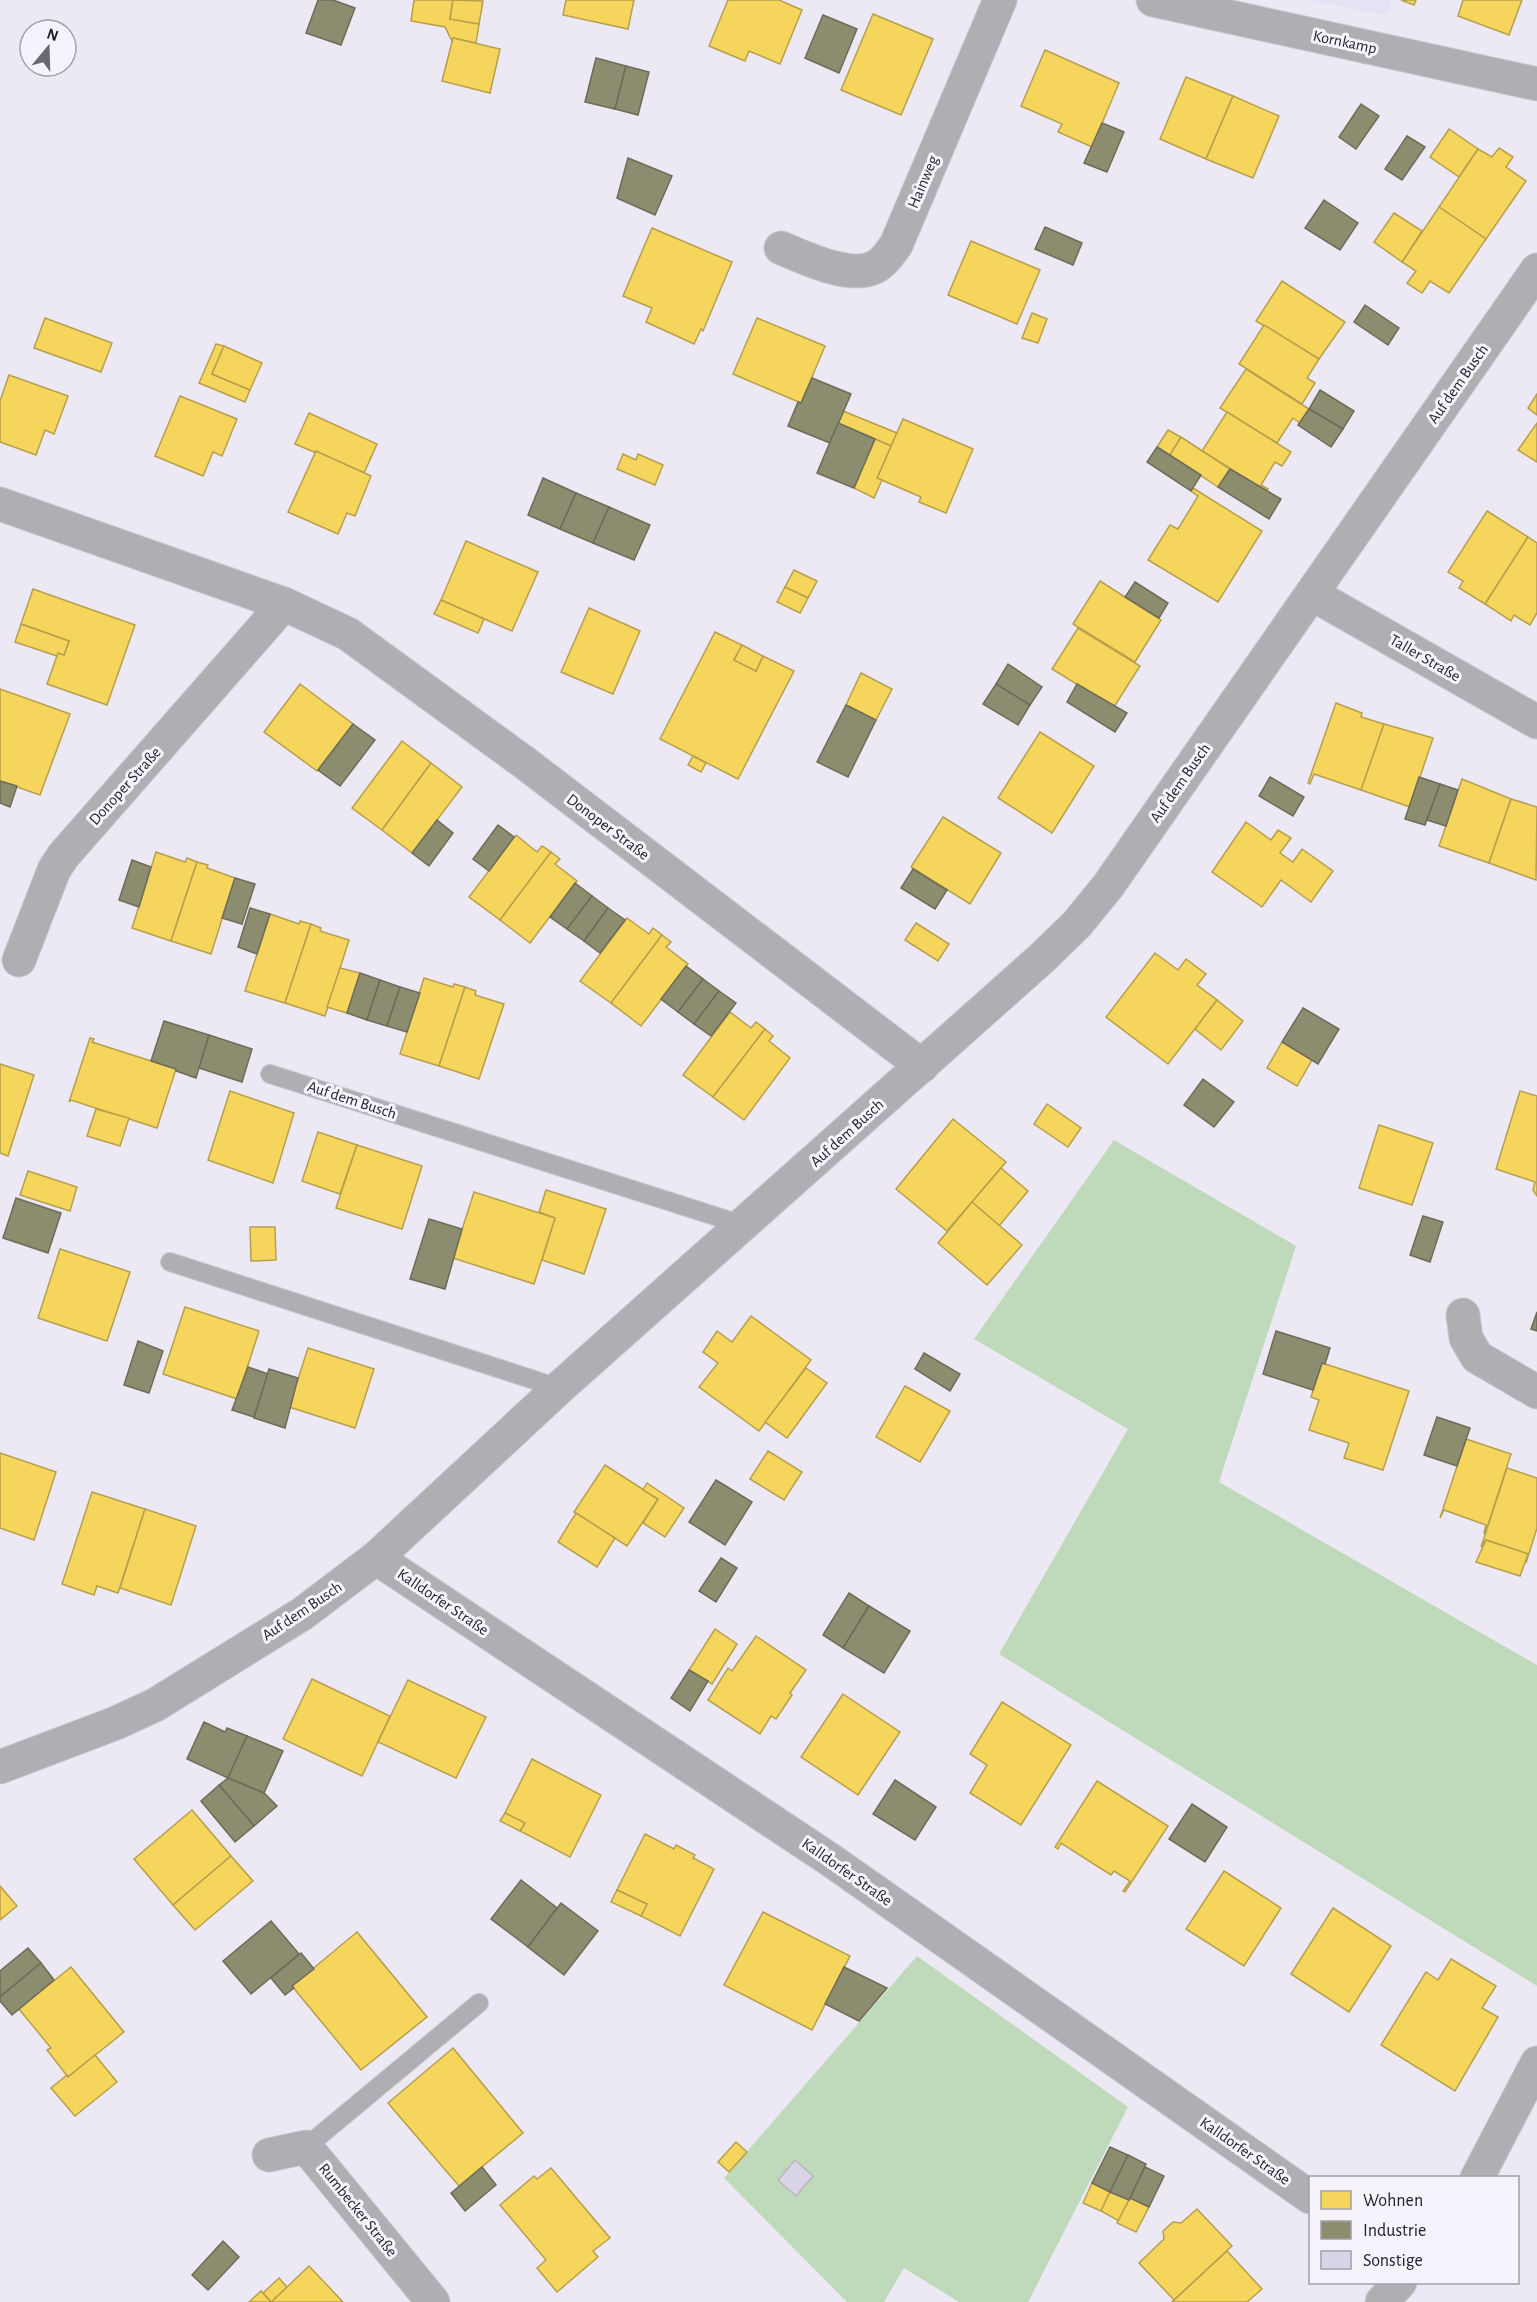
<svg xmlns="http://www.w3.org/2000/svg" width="1537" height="2302" font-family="'Alegreya Sans',sans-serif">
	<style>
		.built { fill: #e6e1f5 }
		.grass { fill: #bedaba }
		.homes { fill: #f6d55c; stroke: #b79f4d; stroke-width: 1.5 }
		.industry { fill: #8c8c6e; stroke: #6d6c59; stroke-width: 1.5 }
		.building { fill: #dad4e9; stroke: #b8b5be; stroke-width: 1.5 }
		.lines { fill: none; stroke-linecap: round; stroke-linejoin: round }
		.lane-casing { stroke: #c9c6cf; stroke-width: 20 }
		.street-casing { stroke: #c9c6cf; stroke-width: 35 }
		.lane { stroke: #b0aeb2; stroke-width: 18 }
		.street { stroke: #b0aeb2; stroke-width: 33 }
		.labels { text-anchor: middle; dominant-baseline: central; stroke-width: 6; stroke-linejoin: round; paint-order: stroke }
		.street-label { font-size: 16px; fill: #242129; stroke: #f6f3fc }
	</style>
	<rect width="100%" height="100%" fill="#ece9f4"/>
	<path class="built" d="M1310 0H1392L1386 15Z"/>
	<g class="grass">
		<path d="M1114 1140 1296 1246 1219 1482 1537 1665V1986L999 1654 1128 1429 974 1339Z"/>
		<path d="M917 1956 1128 2107 1028 2302H959L904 2268 884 2302H847L724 2178Z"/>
	</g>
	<g class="homes">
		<path d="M414 0H453L450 19 479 24 476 43 453 38 452 41 445 27 411 21Z"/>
		<path d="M453 0 483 1 479 24 450 19Z"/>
		<path d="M566 0H634L628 29 563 15Z"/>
		<path d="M728 0H779L802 10 780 64 749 51 745 61 709 46Z"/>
		<path d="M1401 0H1416L1414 5Z"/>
		<path d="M1463 0H1522L1509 35 1458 16Z"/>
		<path d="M873 14 933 39 901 115 841 90Z"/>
		<path d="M453 38 500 49 490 93 442 81Z"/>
		<path d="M1045 50 1119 83 1092 147 1058 132 1062 124 1021 106Z"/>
		<path d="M1186 77 1233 96 1206 159 1160 139Z"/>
		<path d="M1233 96 1279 116 1253 178 1206 159Z"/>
		<path d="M1449 129 1478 149 1459 177 1430 157Z"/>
		<path d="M1499 148 1513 157 1506 167 1526 181 1486 239 1439 207 1478 149 1492 157Z"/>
		<path d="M1439 207 1486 239 1449 293 1430 281 1422 293 1407 283 1416 271 1402 262Z"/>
		<path d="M1394 213 1422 231 1402 262 1374 242Z"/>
		<path d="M652 228 732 262 703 331 701 329 694 344 646 322 652 308 623 296Z"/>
		<path d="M971 241 1040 270 1017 324 948 295Z"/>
		<path d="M1282 281 1345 322 1319 359 1256 321Z"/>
		<path d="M1032 313 1047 319 1038 343 1022 338Z"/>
		<path d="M45 318 112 343 101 372 34 348Z"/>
		<path d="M757 318 825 346 801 403 733 374Z"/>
		<path d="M1264 325 1319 359 1307 378 1315 383 1302 404 1239 364Z"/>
		<path d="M216 344 224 346 212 374 250 390 245 402 199 383Z"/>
		<path d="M224 346 262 363 250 390 212 374Z"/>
		<path d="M1246 369 1309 409 1300 423 1293 418 1277 443 1220 408Z"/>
		<path d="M9 375 68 396 54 434 45 430 36 455 0 442V401Z"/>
		<path d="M1537 394V415L1528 408Z"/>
		<path d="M180 396 237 419 222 456 213 452 203 476 155 456Z"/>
		<path d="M843 411 897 433 891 446 838 423Z"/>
		<path d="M1227 412 1291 452 1282 466 1275 462 1261 485 1268 489 1266 491 1202 451Z"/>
		<path d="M309 413 377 444 364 473 295 444Z"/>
		<path d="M903 419 973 449 946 513 919 502 921 497 877 478Z"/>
		<path d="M1537 423V462L1518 450Z"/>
		<path d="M1168 430 1181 437 1170 455 1157 447Z"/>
		<path d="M1181 437 1230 469 1218 487 1170 455Z"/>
		<path d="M875 439 891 446 877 478 882 480 874 498 854 488Z"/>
		<path d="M316 451 371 476 355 516 347 513 338 534 288 512Z"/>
		<path d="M623 454 636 460 638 454 663 465 655 485 617 469Z"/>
		<path d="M1193 488 1262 531 1218 602 1148 560 1170 525 1178 529 1198 496 1191 491Z"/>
		<path d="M1487 511 1528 537 1485 604 1459 588 1463 581 1448 572Z"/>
		<path d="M1528 537 1537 543V613L1530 625 1514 615 1511 621 1485 604Z"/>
		<path d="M466 541 538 572 512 631 441 600Z"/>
		<path d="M794 570 817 581 808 598 785 587Z"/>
		<path d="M1100 581 1161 620 1135 662 1073 624Z"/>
		<path d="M785 587 808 598 800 613 777 602Z"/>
		<path d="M33 589 135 625 107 705 47 684 58 653 64 655 69 641 21 624Z"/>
		<path d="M441 600 484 619 478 633 434 614Z"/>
		<path d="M589 608 640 631 613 694 561 672Z"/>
		<path d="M21 624 69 641 64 655 58 653 57 656 15 642Z"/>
		<path d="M1078 628 1140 666 1114 707 1052 669Z"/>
		<path d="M715 632 742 645 734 660 756 671 763 656 794 671 738 779 660 739Z"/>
		<path d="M742 645 763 656 756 671 734 660Z"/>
		<path d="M861 673 892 689 876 720 846 705Z"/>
		<path d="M300 684 353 724 317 771 264 732Z"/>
		<path d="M0 689 70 714 40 795 0 781Z"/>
		<path d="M1336 703 1362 713 1361 717 1384 724 1361 790 1314 774 1310 784 1308 783Z"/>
		<path d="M1384 724 1433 738 1410 807 1361 790Z"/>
		<path d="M1040 732 1094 766 1052 833 998 798Z"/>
		<path d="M402 741 431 763 382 830 352 808Z"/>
		<path d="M693 756 706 763 701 772 688 765Z"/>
		<path d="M431 763 462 787 412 853 382 830Z"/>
		<path d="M1462 779 1511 799 1489 863 1439 846Z"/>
		<path d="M1511 799 1537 807 1536 880 1489 863Z"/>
		<path d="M943 817 1001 853 970 904 911 867Z"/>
		<path d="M1246 822 1271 840 1278 830 1291 838 1280 853 1293 862 1302 849 1333 871 1311 902 1281 880 1262 907 1212 872Z"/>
		<path d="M516 835 537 852 542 846 551 852 500 920 469 897Z"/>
		<path d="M156 852 185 862 187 858 197 862 171 941 132 928Z"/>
		<path d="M551 852 560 859 555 864 577 881 530 943 500 920Z"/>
		<path d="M197 862 208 865 207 868 235 878 211 954 171 941Z"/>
		<path d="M270 914 299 924 300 921 311 924 285 1003 245 991Z"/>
		<path d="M627 918 649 934 653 928 662 935 611 1003 580 981Z"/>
		<path d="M916 923 949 944 938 961 905 940Z"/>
		<path d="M311 924 321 928 320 931 349 940 325 1016 285 1003Z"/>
		<path d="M662 935 671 942 666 947 688 964 641 1026 611 1003Z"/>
		<path d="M1155 953 1178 970 1186 959 1206 974 1197 985 1217 1000 1168 1064 1106 1017Z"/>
		<path d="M340 968 360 973 347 1013 327 1007Z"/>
		<path d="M424 978 453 987 454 984 465 987 439 1066 400 1054Z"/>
		<path d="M465 987 476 991 475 995 504 1004 479 1079 439 1066Z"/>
		<path d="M1217 1000 1243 1021 1221 1050 1195 1029Z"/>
		<path d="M730 1012 751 1028 756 1022 765 1029 713 1097 683 1075Z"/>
		<path d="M765 1029 773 1036 769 1041 790 1058 744 1120 713 1097Z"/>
		<path d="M90 1038 94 1039 92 1042 176 1069 157 1128 71 1100 69 1102Z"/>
		<path d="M1282 1042 1312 1060 1297 1086 1267 1068Z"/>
		<path d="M0 1064 34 1075 8 1156 0 1153Z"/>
		<path d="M230 1091 294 1113 273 1183 208 1160Z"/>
		<path d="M1520 1091 1537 1096V1196L1533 1190 1535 1182 1496 1169Z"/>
		<path d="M1047 1104 1081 1128 1068 1147 1034 1124Z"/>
		<path d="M96 1109 129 1118 120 1146 87 1136Z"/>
		<path d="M953 1119 1006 1162 947 1231 896 1189Z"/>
		<path d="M1379 1125 1433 1143 1412 1205 1359 1188Z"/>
		<path d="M318 1132 357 1145 340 1194 302 1181Z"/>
		<path d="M357 1145 422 1166 402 1229 336 1208Z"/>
		<path d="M1001 1168 1028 1191 999 1226 972 1202Z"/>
		<path d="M28 1171 77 1187 70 1211 20 1195Z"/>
		<path d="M546 1190 606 1209 584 1274 542 1260 555 1218 539 1212Z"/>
		<path d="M474 1192 555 1218 534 1284 453 1258Z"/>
		<path d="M972 1202 1022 1245 987 1285 938 1243Z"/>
		<path d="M250 1227H275L276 1260 251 1261Z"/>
		<path d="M60 1249 130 1272 107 1341 38 1318Z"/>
		<path d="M185 1307 259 1331 237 1399 163 1374Z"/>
		<path d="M751 1316 811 1360 759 1431 699 1387 718 1363 703 1352 717 1331 732 1342Z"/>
		<path d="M308 1348 374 1369 355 1428 289 1407Z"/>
		<path d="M1322 1363 1409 1391 1383 1470 1344 1458 1349 1443 1309 1430 1319 1400 1311 1397Z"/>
		<path d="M806 1368 827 1383 787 1438 765 1422Z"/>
		<path d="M905 1386 950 1411 920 1462 876 1437Z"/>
		<path d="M1466 1439 1511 1454 1485 1534 1484 1533 1486 1525 1444 1510 1440 1518Z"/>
		<path d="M768 1451 802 1472 784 1500 750 1479Z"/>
		<path d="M0 1453 56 1472 34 1540 0 1528Z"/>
		<path d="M605 1465 658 1499 627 1546 574 1512Z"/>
		<path d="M1507 1468 1537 1478V1528L1526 1563 1528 1554 1486 1540 1481 1547Z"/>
		<path d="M647 1483 684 1508 665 1537 643 1523 658 1499 643 1490Z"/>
		<path d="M92 1492 145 1509 118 1593 97 1586 94 1595 62 1584Z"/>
		<path d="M145 1509 196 1526 171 1605 120 1588Z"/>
		<path d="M576 1513 615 1538 597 1567 558 1542Z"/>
		<path d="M1486 1540 1528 1554 1520 1576 1476 1562Z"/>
		<path d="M715 1629 737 1644 712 1684 689 1670Z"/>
		<path d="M756 1636 806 1670 790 1693 792 1695 776 1719 771 1716 760 1734 708 1700 728 1668 732 1671Z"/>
		<path d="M312 1679 390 1716 362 1776 283 1739Z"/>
		<path d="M408 1680 486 1717 456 1778 378 1742Z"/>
		<path d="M843 1694 900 1732 858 1795 801 1757Z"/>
		<path d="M1002 1702 1071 1745 1021 1825 970 1793 987 1765 970 1754Z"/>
		<path d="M532 1759 601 1795 570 1857 520 1831 525 1823 505 1813Z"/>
		<path d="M1097 1781 1168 1826 1125 1892 1123 1891 1130 1881 1114 1871 1111 1875 1061 1843 1058 1849 1055 1847Z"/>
		<path d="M192 1810 231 1856 173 1905 134 1859Z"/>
		<path d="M505 1813 525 1823 520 1831 500 1821Z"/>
		<path d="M645 1834 674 1849 676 1845 695 1855 693 1858 714 1869 680 1936 641 1916 647 1904 617 1890Z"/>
		<path d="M231 1856 253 1881 195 1930 173 1905Z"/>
		<path d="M1224 1871 1281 1908 1244 1966 1186 1929Z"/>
		<path d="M0 1886 17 1906 0 1920Z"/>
		<path d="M617 1890 647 1904 641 1916 611 1902Z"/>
		<path d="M1333 1908 1391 1946 1349 2012 1291 1974Z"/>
		<path d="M763 1912 850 1956 812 2030 724 1985Z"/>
		<path d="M357 1932 427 2017 361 2070 292 1986Z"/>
		<path d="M1451 1959 1496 1986 1482 2008 1498 2017 1455 2091 1381 2045 1426 1972 1438 1980Z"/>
		<path d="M71 1967 124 2032 68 2077 47 2050 51 2048 19 2009Z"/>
		<path d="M453 2048 523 2133 459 2186 388 2103Z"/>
		<path d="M95 2055 117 2082 75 2116 51 2088 67 2075 68 2077Z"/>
		<path d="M736 2142 747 2152 729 2172 718 2162Z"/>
		<path d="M551 2168 610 2238 593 2251 598 2257 557 2292 537 2268 546 2260 500 2205 534 2176 537 2179Z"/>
		<path d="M1092 2183 1110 2192 1101 2211 1083 2203Z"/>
		<path d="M1110 2192 1129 2200 1119 2221 1101 2211Z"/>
		<path d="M1130 2198 1149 2207 1136 2232 1117 2223Z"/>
		<path d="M1197 2209 1232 2246 1174 2300 1139 2263 1164 2239 1163 2231 1173 2222 1181 2223Z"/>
		<path d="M1227 2251 1262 2289 1247 2302H1172Z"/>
		<path d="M309 2266 343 2302H271L287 2287Z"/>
		<path d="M279 2278 287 2287 271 2302 263 2293Z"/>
		<path d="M261 2291 271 2302H249Z"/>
	</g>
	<g class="industry">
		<path d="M318 0H333L355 8 341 45 306 33Z"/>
		<path d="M823 15 857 29 839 73 805 58Z"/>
		<path d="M596 58 626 66 615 109 585 102Z"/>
		<path d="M626 66 649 72 638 115 615 109Z"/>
		<path d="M1361 104 1379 116 1356 149 1339 137Z"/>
		<path d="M1102 123 1124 132 1107 172 1084 163Z"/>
		<path d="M1407 136 1425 147 1402 180 1385 169Z"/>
		<path d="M628 158 672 176 655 215 617 198Z"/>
		<path d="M1324 200 1358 223 1340 250 1305 228Z"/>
		<path d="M1045 227 1082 243 1073 265 1035 249Z"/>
		<path d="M1365 305 1399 328 1388 345 1354 322Z"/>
		<path d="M812 378 851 394 830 443 788 426 798 402 801 403Z"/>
		<path d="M1320 390 1354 411 1343 429 1309 409Z"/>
		<path d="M1309 409 1343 429 1331 447 1298 425Z"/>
		<path d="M838 423 875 439 854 488 817 473Z"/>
		<path d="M1157 447 1201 475 1191 491 1147 462Z"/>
		<path d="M1230 469 1281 499 1269 519 1218 487Z"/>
		<path d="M543 478 576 493 560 529 528 515Z"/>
		<path d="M576 493 609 507 593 543 560 529Z"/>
		<path d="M609 507 650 525 634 560 593 543Z"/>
		<path d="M1135 582 1168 603 1159 618 1125 597Z"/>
		<path d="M1008 664 1042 687 1030 705 996 684Z"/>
		<path d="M996 684 1030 705 1018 725 983 704Z"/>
		<path d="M1077 684 1127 713 1115 732 1067 702Z"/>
		<path d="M846 705 876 720 848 777 817 762Z"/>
		<path d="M353 724 375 740 340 786 318 770Z"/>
		<path d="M1270 777 1304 797 1293 816 1259 796Z"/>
		<path d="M1419 777 1440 784 1425 825 1405 819Z"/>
		<path d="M0 781 17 786 10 807 0 803Z"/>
		<path d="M1440 784 1458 790 1446 826 1427 820Z"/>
		<path d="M437 820 453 833 429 866 412 853Z"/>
		<path d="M498 825 514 837 489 871 473 859Z"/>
		<path d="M132 860 151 867 139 907 119 900Z"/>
		<path d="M913 869 947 890 935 909 901 888Z"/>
		<path d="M235 878 255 884 242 924 222 918Z"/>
		<path d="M575 883 592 896 567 929 550 917Z"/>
		<path d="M592 896 608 908 584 941 567 929Z"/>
		<path d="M250 908 270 914 257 954 238 947Z"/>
		<path d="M608 908 625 920 600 953 584 941Z"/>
		<path d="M686 966 703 979 678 1012 661 999Z"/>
		<path d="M360 973 380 980 367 1020 347 1013Z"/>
		<path d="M703 979 719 991 694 1024 678 1012Z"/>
		<path d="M380 980 400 987 387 1026 367 1020Z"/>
		<path d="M400 987 420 993 407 1032 387 1026Z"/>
		<path d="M719 991 736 1003 711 1036 694 1024Z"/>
		<path d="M1303 1008 1339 1029 1318 1064 1282 1042Z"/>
		<path d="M164 1021 209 1035 196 1078 176 1071V1069L151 1061Z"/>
		<path d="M209 1035 252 1049 242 1082 199 1068Z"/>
		<path d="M1203 1079 1234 1102 1214 1127 1184 1105Z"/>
		<path d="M16 1198 61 1213 48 1253 3 1238Z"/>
		<path d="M1423 1216 1443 1222 1430 1262 1410 1255Z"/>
		<path d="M429 1219 462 1229 445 1289 410 1279Z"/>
		<path d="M1537 1312V1331L1531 1329Z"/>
		<path d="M1276 1331 1330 1348 1325 1364 1322 1363 1313 1390 1263 1374Z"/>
		<path d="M138 1341 163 1351 149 1393 124 1385Z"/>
		<path d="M924 1353 960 1374 950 1391 915 1369Z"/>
		<path d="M248 1367 268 1374 254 1417 232 1410Z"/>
		<path d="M269 1369 298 1378 285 1428 254 1418Z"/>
		<path d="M1437 1417 1470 1428 1457 1466 1424 1455Z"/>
		<path d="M716 1480 752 1502 725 1545 689 1522Z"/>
		<path d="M721 1558 737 1568 716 1602 699 1591Z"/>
		<path d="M849 1593 869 1606 843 1648 823 1635Z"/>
		<path d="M869 1606 910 1631 884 1673 843 1648Z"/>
		<path d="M689 1670 708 1681 690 1711 671 1698Z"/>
		<path d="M204 1722 225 1732 227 1728 247 1736 228 1778 187 1759Z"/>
		<path d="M247 1736 283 1751 264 1793 228 1778Z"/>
		<path d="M228 1778 264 1793 277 1806 254 1826 219 1785Z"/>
		<path d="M895 1780 936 1807 915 1840 873 1814Z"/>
		<path d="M219 1785 254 1826 235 1842 201 1801Z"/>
		<path d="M1192 1804 1227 1827 1205 1862 1169 1839Z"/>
		<path d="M521 1880 557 1908 528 1947 491 1919Z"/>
		<path d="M561 1903 598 1931 564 1975 528 1947Z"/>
		<path d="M271 1921 299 1954 251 1994 223 1961Z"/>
		<path d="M28 1948 41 1963 0 1997V1971Z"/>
		<path d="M301 1953 314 1969 292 1986 294 1988 285 1995 271 1978Z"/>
		<path d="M41 1963 54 1980 12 2015 0 2001V1997Z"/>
		<path d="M844 1967 887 1988 859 2021 825 2004Z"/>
		<path d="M1110 2147 1128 2155 1110 2192 1092 2183Z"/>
		<path d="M1128 2155 1146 2164 1129 2200 1110 2192Z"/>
		<path d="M482 2167 496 2185 465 2211 451 2193Z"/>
		<path d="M1145 2167 1164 2176 1149 2207 1130 2198Z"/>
		<path d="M223 2241 239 2257 208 2290 192 2275Z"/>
	</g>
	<path class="building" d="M795 2160 813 2176 796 2196 778 2180Z"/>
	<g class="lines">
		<g class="lane-casing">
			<g id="lane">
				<path d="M270 1074 743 1225"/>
				<path d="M170 1262 559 1388"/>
				<path d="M306 2147 479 2003"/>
			</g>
		</g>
		<g class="street-casing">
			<g id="street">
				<path d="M1153 0 1537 84"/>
				<path d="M781 248C806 258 852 281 877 266 885 261 891 252 896 245L1000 0"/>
				<path d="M0 504 284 604 348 634 525 763 922 1066"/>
				<path d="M1312 594 1537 722"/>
				<path d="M19 960 54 870 63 856 284 604"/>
				<path d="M1463 1315 1466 1338 1477 1357 1537 1392"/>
				<path d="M376 1558 832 1861 1310 2197"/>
				<path d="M0 1767 116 1723 155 1705 302 1614 376 1558 559 1388 1042 958 1077 924 1108 886 1537 270"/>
				<path d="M269 2155 306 2147 433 2302"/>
				<path d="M1477 2178 1537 2063"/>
				<path d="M1382 2302 1400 2282"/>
			</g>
		</g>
		<use href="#lane" class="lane"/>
		<use href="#street" class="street"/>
	</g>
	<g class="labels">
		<g class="street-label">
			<text transform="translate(1345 42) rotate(12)">Kornkamp</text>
			<text transform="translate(923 182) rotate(-67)">Hainweg</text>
			<text transform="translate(1458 384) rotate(-55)">Auf dem Busch</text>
			<text transform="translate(1425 658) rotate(30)">Taller Straße</text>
			<text transform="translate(1180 783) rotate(-55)">Auf dem Busch</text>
			<text transform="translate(125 786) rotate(-48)">Donoper Straße</text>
			<text transform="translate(608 827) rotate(37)">Donoper Straße</text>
			<text transform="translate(352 1100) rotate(18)">Auf dem Busch</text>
			<text transform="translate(847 1133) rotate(-42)">Auf dem Busch</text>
			<text transform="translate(443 1602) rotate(34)">Kalldorfer Straße</text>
			<text transform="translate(302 1611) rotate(-34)">Auf dem Busch</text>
			<text transform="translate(847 1872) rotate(35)">Kalldorfer Straße</text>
			<text transform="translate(1245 2151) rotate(35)">Kalldorfer Straße</text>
			<text transform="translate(358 2210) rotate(51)">Rumbecker Straße</text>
		</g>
	</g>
	<rect x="1309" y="2176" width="210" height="108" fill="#f6f3fc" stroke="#a29fa8" stroke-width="1.5"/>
	<rect x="1321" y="2191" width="30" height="18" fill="#f6d55c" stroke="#a29fa8" stroke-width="1.5"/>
	<text x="1363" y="2206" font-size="18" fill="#242129">Wohnen</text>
	<rect x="1321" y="2221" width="30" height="18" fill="#8c8c6e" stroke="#a29fa8" stroke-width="1.5"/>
	<text x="1363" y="2236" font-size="18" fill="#242129">Industrie</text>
	<rect x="1321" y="2251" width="30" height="18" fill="#dad4e9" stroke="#a29fa8" stroke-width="1.5"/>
	<text x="1363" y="2266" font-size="18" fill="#242129">Sonstige</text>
	<g transform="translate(48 48) rotate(19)"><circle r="28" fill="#f6f3fc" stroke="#a29fa8" stroke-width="1.5"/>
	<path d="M0-4.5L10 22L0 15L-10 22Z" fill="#6a6770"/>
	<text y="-9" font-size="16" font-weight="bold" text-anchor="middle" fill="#242129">N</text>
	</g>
</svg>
